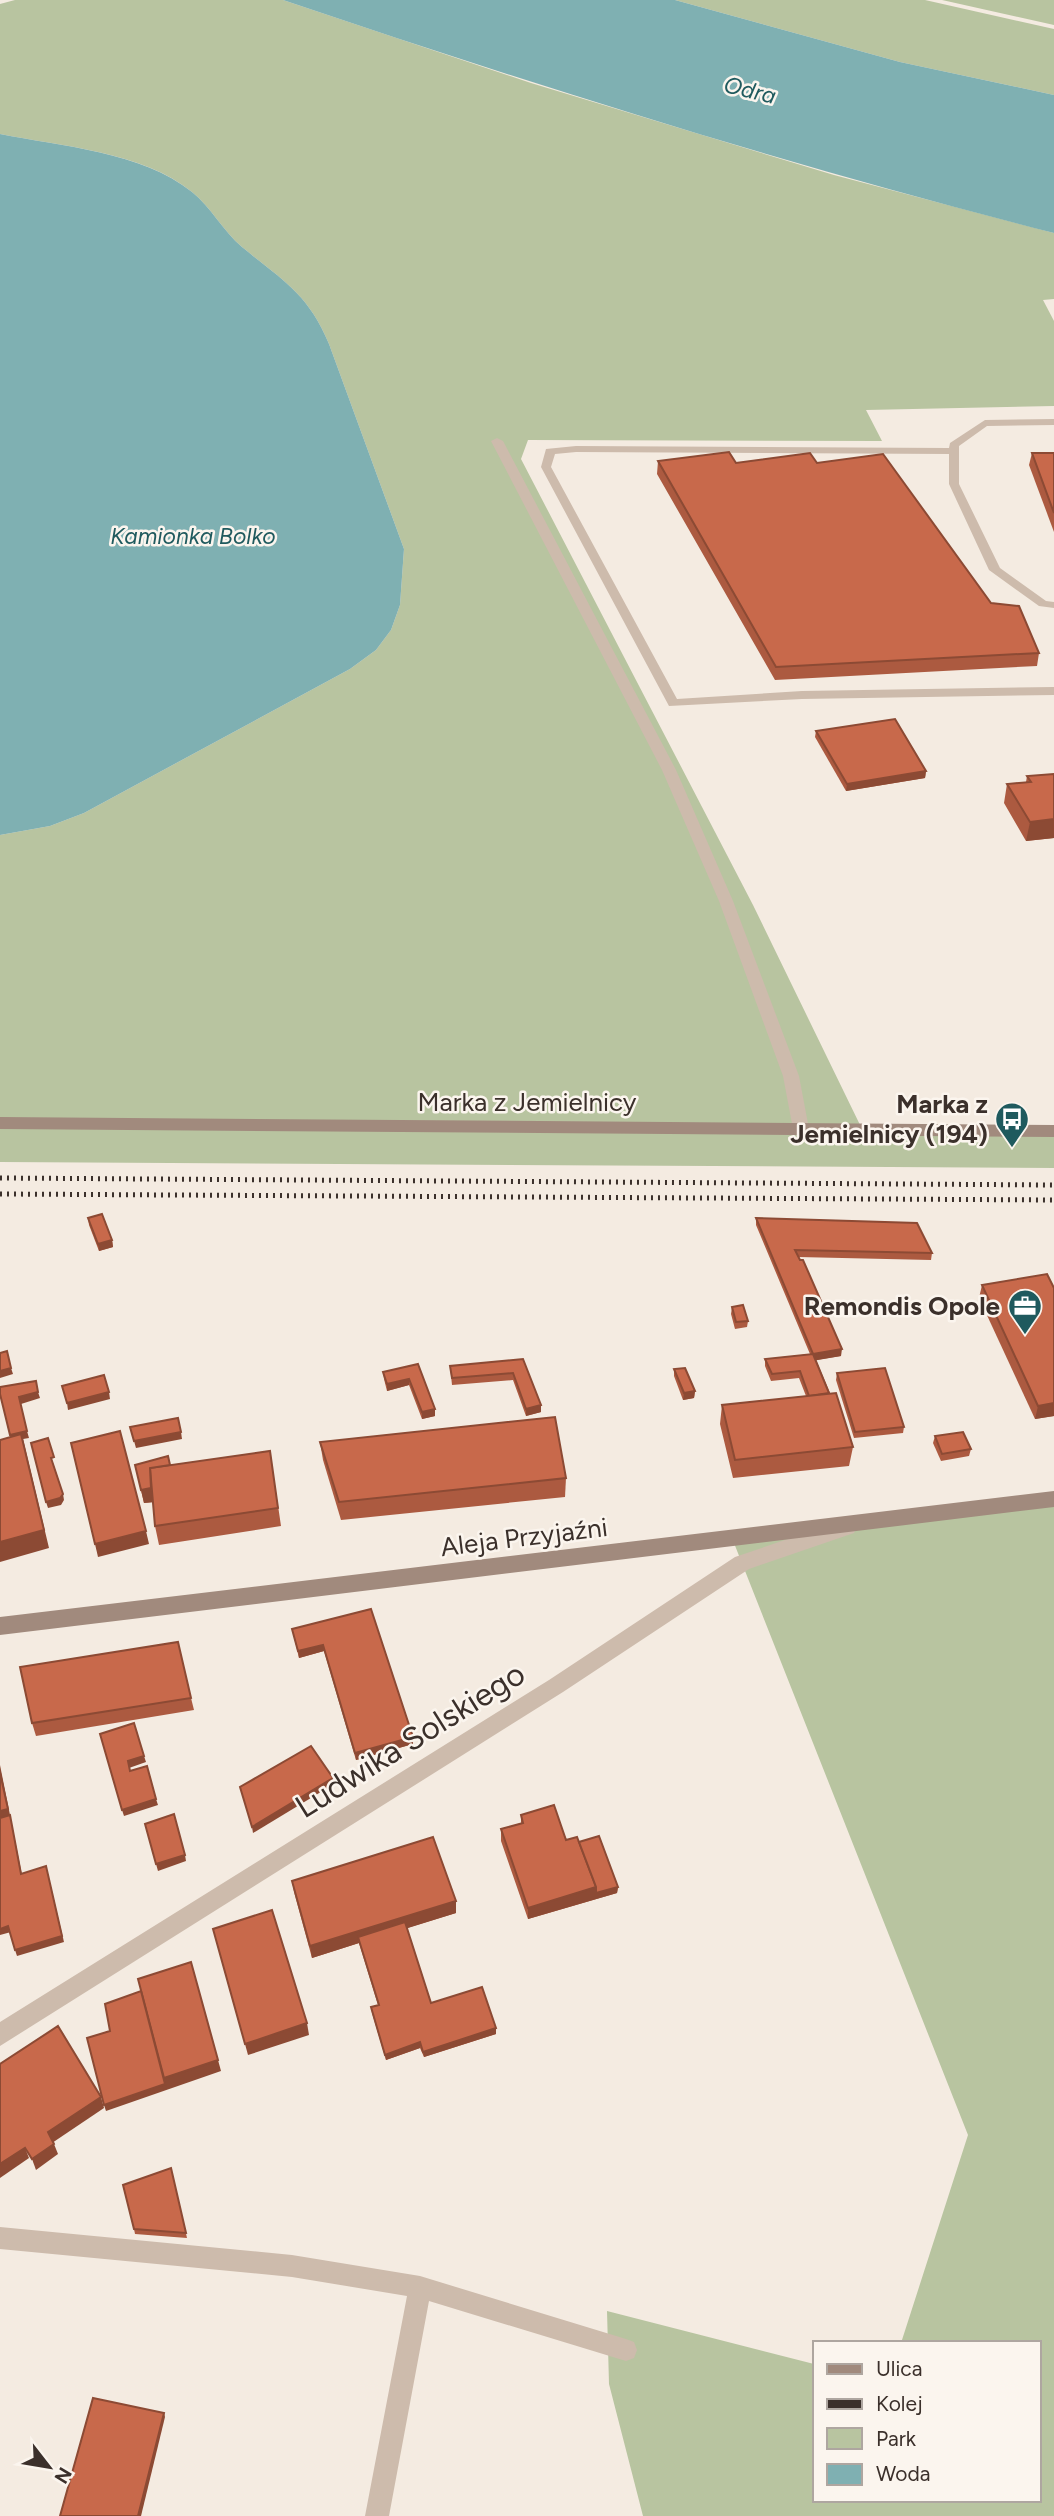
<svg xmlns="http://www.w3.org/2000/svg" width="1054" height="2516" font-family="Figtree,sans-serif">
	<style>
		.green { fill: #b8c4a0 }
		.water { fill: #7fb0b2 }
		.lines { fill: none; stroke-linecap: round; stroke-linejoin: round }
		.lane { fill: #cdbbac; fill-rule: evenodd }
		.street { fill: #cdbbac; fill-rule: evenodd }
		.secondary { fill: #a18a7d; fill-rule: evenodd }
		.rail { stroke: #3b302b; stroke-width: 5; stroke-dasharray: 2 5; stroke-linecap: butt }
		.wall { fill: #ac5a40 }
		.shaded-wall { fill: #8c4a34 }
		.building { fill: #c8694b; stroke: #8c4a34; stroke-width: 2 }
		.labels { text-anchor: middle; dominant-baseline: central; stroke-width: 5; stroke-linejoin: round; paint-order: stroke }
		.far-water-label { font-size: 23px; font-style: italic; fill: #1f5a5e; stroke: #fbf5ee }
		.street-label { font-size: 26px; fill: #3b302b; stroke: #fbf5ee }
		.poi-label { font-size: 26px; font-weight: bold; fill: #3b302b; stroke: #fbf5ee; text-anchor: end }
		.near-street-label { font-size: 32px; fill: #3b302b; stroke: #fbf5ee }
	</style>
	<rect width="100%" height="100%" fill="#f4ebe1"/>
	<g class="green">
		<path d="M15 0H283L531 83 834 175 1054 233V299L1043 300 1054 321V406L866 410 882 441 528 440 521 459 753 905 862 1129 1054 1131V1168L0 1162V835L50 826 84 813 350 669 376 650 391 630 400 605 404 549 329 344C308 293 282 280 242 247 223 231 211 207 192 192 144 152 60 146 0 134V4Z"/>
		<path d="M675 0H925L1054 29V95L900 62Z"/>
		<path d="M942 0H1054V25Z"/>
		<path d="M1054 1499V2516H643L609 2384 607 2311 814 2364V2500H1038V2343H901L968 2135 732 1538Z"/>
	</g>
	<g class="water">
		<path d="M283 0H675L900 62 1054 95V233C793 167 538 86 283 0Z"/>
		<path d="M0 134C60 146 143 152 192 192 211 207 223 231 242 247 282 280 308 293 329 344L404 549 400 605 391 630 376 650 350 669 84 813 50 826 0 835Z"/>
	</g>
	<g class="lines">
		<g class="lane">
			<path d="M1054 419V425L987 426 959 446V484L1000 568 1046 601 1054 602V608L1039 606 989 570 949 484V454L576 452 555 454 551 467 677 699 802 691 1054 687V695L802 699 669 706 541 467 546 449 576 446 949 448 950 443 985 420Z"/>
			<path d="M0 2227 292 2255 420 2276 626 2339 634 2342 637 2350 634 2358 626 2361 429 2301 389 2516H365L407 2296 292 2277 0 2249Z"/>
		</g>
		<g class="street">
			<path d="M497 438 503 441 676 770 733 901 799 1076 809 1129 807 1133 801 1135 793 1129 783 1076 719 901 662 770 491 441Z"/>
			<path d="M847 1519 854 1521 857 1527 854 1533 749 1569 563 1692 0 2046V2022L549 1680 735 1557Z"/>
		</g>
		<g class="secondary">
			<path d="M0 1117 1054 1125V1137L0 1129Z"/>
			<path d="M1054 1491V1507L0 1635V1617Z"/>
		</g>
		<g class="rail">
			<path d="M0 1178 1054 1185"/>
			<path d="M0 1194 1054 1200"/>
		</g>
	</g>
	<g class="wall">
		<path d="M1032 453H1054V532L1029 465Z"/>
		<path d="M658 461 736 463H817L991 603 1039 653 1037 666 775 680 657 474Z"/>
		<path d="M816 731 926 771 925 778 846 791 815 737Z"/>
		<path d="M1054 774V838L1026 841 1004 803 1007 784 1026 782 1027 776Z"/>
		<path d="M88 1218 112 1240 113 1247 99 1251 89 1225Z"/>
		<path d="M756 1218 932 1253 931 1260 798 1257 841 1356 816 1360 853 1447 849 1466 733 1478 720 1424 722 1405 806 1396 799 1378 771 1381 765 1366V1359L810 1354 756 1225Z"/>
		<path d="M982 1285 1054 1416 1035 1419 979 1298Z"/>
		<path d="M732 1307 748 1321 747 1327 735 1329 731 1314Z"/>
		<path d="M523 1359 541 1405V1412L526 1416 513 1380 452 1385 450 1366Z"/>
		<path d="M418 1364 435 1409V1416L422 1419 409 1385 387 1391 384 1379 383 1372Z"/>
		<path d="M674 1369 695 1391 694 1398 683 1400 674 1376Z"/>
		<path d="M837 1373 904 1427 903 1433 854 1438 836 1380Z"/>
		<path d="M935 1436 971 1449 969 1456 941 1461 933 1443Z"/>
		<path d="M320 1442 566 1478 565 1497 341 1520 323 1460Z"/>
		<path d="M270 1451 281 1526 159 1545 155 1526 153 1502 144 1503 135 1465H170Z"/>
		<path d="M371 1609 413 1737V1744L356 1760 324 1651 299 1658 292 1629Z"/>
		<path d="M191 1698 194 1710 36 1736 32 1723Z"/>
		<path d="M521 1815 566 1840 579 1842 618 1887 617 1893 528 1919 501 1841V1829L521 1823Z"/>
		<path d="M292 1881 456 1901V1913L407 1928 431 2003 496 2034 424 2057 420 2048 386 2060 372 2013 371 2007 378 2005 359 1943 312 1958 294 1892Z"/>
		<path d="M171 2168 187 2238 135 2234 134 2229Z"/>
	</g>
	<g class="shaded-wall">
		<path d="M926 771 925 778 846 791 847 784Z"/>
		<path d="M1054 819V838L1026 841 1030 822Z"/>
		<path d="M112 1240 113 1247 99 1251 98 1244Z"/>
		<path d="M842 1349 841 1356 812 1361 813 1354Z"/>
		<path d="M11 1368 13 1374 0 1378V1371Z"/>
		<path d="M409 1379V1385L387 1391V1384Z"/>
		<path d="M695 1391 694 1398 683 1400 684 1393Z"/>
		<path d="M38 1392 40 1398 21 1404 19 1397Z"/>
		<path d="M109 1392 110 1399 68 1410 67 1403Z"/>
		<path d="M1054 1403V1416L1035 1419 1038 1406Z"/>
		<path d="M541 1405V1412L526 1416V1409Z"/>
		<path d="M435 1409V1416L422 1419V1412Z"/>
		<path d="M27 1431 29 1438 23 1439 49 1548 0 1562V1542L12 1442 10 1435Z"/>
		<path d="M181 1432 182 1439 136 1448 134 1441Z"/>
		<path d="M152 1488 155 1502 144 1503 141 1490Z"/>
		<path d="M63 1494 64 1500 61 1505 48 1508 46 1502Z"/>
		<path d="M146 1531 149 1544 98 1557 95 1544Z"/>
		<path d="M323 1645 324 1651 299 1658 298 1651Z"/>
		<path d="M413 1737V1744L356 1760 355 1753Z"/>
		<path d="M144 1756 146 1762 129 1768 128 1761Z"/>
		<path d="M0 1765 23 1880 0 1825Z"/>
		<path d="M333 1778 334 1784 253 1833 252 1827Z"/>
		<path d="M156 1799 158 1805 124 1816 122 1810Z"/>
		<path d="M185 1855 186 1861 158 1871 156 1864Z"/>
		<path d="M46 1866 64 1942 17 1956 15 1950Z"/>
		<path d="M596 1887V1899V1893L618 1887 617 1893 528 1919V1908Z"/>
		<path d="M456 1901V1913L360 1943 358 1937 359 1943 312 1958 310 1946Z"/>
		<path d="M8 1926 11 1932 0 1935V1929Z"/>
		<path d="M307 2023 309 2035 248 2055 245 2044Z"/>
		<path d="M496 2028V2034L424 2057 423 2052Z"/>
		<path d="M420 2042V2048L386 2060 385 2055Z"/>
		<path d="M218 2060 221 2071 106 2111 104 2105 164 2078Z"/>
		<path d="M101 2097 104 2108 52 2143 48 2132Z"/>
		<path d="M54 2144 58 2154 36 2170 32 2159Z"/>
		<path d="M25 2148 29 2158 0 2178V2164Z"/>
		<path d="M164 2413 165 2417 141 2516H138Z"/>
	</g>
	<g class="building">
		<path d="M729 452 736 463 810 453 817 463 883 454 991 603 1019 606 1039 653 776 667 658 461Z"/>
		<path d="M1032 453H1054V513Z"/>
		<path d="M895 719 926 771 847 784 816 731Z"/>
		<path d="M1054 774V819L1030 822 1007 784 1031 782 1027 776Z"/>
		<path d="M102 1214 112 1240 98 1244 88 1218Z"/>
		<path d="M756 1218 917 1223 932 1253 795 1250 800 1260H803L842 1349 813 1354Z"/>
		<path d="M1047 1274 1054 1288V1403L1038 1406 982 1285Z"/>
		<path d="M743 1305 748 1321 736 1322 732 1307Z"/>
		<path d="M7 1351 11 1368 0 1371V1353Z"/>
		<path d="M813 1354 829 1393 809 1396 800 1371 772 1374 765 1359Z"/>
		<path d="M523 1359 541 1405 526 1409 513 1373 452 1378 450 1366Z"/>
		<path d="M418 1364 435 1409 422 1412 409 1379 387 1384 383 1372Z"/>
		<path d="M685 1368 695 1391 684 1393 674 1369Z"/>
		<path d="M885 1368 904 1427 855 1432 837 1373Z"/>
		<path d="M104 1375 109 1392 67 1403 62 1386Z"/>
		<path d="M36 1381 38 1392 19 1397 27 1431 10 1435 0 1394V1387Z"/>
		<path d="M836 1393 853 1447 735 1460 722 1405Z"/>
		<path d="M555 1417 566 1478 339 1502 320 1442Z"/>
		<path d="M178 1418 181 1432 134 1441 130 1427Z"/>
		<path d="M120 1431 146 1531 95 1544 71 1443Z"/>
		<path d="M963 1432 971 1449 942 1454 935 1436Z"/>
		<path d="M21 1434 44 1530 0 1542V1440Z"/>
		<path d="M48 1438 54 1457 51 1458 63 1494 60 1498 46 1502 31 1443Z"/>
		<path d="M270 1451 278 1508 155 1526 150 1468Z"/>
		<path d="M168 1456 170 1465 150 1468 151 1488 141 1490 135 1465Z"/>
		<path d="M371 1609 413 1737 355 1753 323 1645 298 1651 292 1629Z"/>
		<path d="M178 1642 191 1698 32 1723 20 1667Z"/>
		<path d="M134 1723 144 1756 128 1761 130 1771 147 1766 156 1799 122 1810 100 1734Z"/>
		<path d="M311 1746 333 1778 252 1827 240 1787Z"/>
		<path d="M0 1773 8 1809 0 1811Z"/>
		<path d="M554 1805 566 1840 577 1837 596 1887 528 1908 501 1829 523 1823 521 1815Z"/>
		<path d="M174 1814 185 1855 156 1864 145 1824Z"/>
		<path d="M10 1815 21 1874 46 1866 62 1936 15 1950 8 1926 0 1929V1818Z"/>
		<path d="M599 1836 618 1887 596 1893V1887L579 1842Z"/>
		<path d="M433 1837 456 1901 310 1946 292 1881Z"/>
		<path d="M272 1910 307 2023 245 2044 213 1929Z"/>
		<path d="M405 1922 431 2003 482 1987 496 2028 423 2052 420 2042 385 2055 371 2007 379 2005 358 1937Z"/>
		<path d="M191 1962 218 2060 164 2078 138 1979Z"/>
		<path d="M141 1991 165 2084 104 2105 87 2038 110 2031 105 2004Z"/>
		<path d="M58 2026 101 2097 48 2132 54 2144 32 2159 25 2148 0 2164V2064Z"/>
		<path d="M171 2168 186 2233 134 2229 123 2185Z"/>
		<path d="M93 2398 164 2413 138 2516H60Z"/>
	</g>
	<defs>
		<g id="bus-pin" transform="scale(1.75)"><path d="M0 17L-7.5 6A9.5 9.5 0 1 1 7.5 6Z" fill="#1f5a5e" stroke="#fbf5ee"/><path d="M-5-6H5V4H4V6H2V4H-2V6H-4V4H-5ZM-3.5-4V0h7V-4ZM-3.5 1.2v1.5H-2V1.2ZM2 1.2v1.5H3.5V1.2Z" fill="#fff"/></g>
		<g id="office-pin" transform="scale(1.75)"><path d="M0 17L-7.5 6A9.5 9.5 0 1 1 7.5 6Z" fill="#1f5a5e" stroke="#fbf5ee"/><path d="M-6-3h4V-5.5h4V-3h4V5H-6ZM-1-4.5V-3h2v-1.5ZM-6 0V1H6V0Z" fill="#fff"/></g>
	</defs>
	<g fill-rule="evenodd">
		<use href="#bus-pin" x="1012" y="1119"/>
		<use href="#office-pin" x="1025" y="1306"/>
	</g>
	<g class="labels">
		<g class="far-water-label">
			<text transform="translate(750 90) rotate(14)">Odra</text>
			<text x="193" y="536">Kamionka Bolko</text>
		</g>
		<g class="street-label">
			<text x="527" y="1102">Marka z Jemielnicy</text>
			<text transform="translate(524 1537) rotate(-7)">Aleja Przyjaźni</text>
		</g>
		<g class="poi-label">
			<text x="988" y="1104">Marka z<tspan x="988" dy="30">Jemielnicy (194)</tspan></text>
			<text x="1000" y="1306">Remondis Opole</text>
		</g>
		<g class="near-street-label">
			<text transform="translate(410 1740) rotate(-32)">Ludwika Solskiego</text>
		</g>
	</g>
	<rect x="813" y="2341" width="228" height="161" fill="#fbf5ee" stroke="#aea6a0" stroke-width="2"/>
	<rect x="827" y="2364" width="35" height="10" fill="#a18a7d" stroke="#aea6a0" stroke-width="2"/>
	<text x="876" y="2376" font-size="21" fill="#3b302b">Ulica</text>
	<rect x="827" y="2399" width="35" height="10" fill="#3b302b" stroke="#aea6a0" stroke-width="2"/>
	<text x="876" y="2411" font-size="21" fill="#3b302b">Kolej</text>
	<rect x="827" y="2428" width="35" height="21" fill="#b8c4a0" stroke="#aea6a0" stroke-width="2"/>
	<text x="876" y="2446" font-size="21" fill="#3b302b">Park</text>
	<rect x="827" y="2464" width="35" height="21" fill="#7fb0b2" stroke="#aea6a0" stroke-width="2"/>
	<text x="876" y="2481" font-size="21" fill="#3b302b">Woda</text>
	<g transform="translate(49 2467) rotate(121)" stroke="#fbf5ee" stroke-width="5" paint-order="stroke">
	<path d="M0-5L12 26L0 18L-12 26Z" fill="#3b302b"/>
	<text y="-10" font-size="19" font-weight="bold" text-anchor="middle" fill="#3b302b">N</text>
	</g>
</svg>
